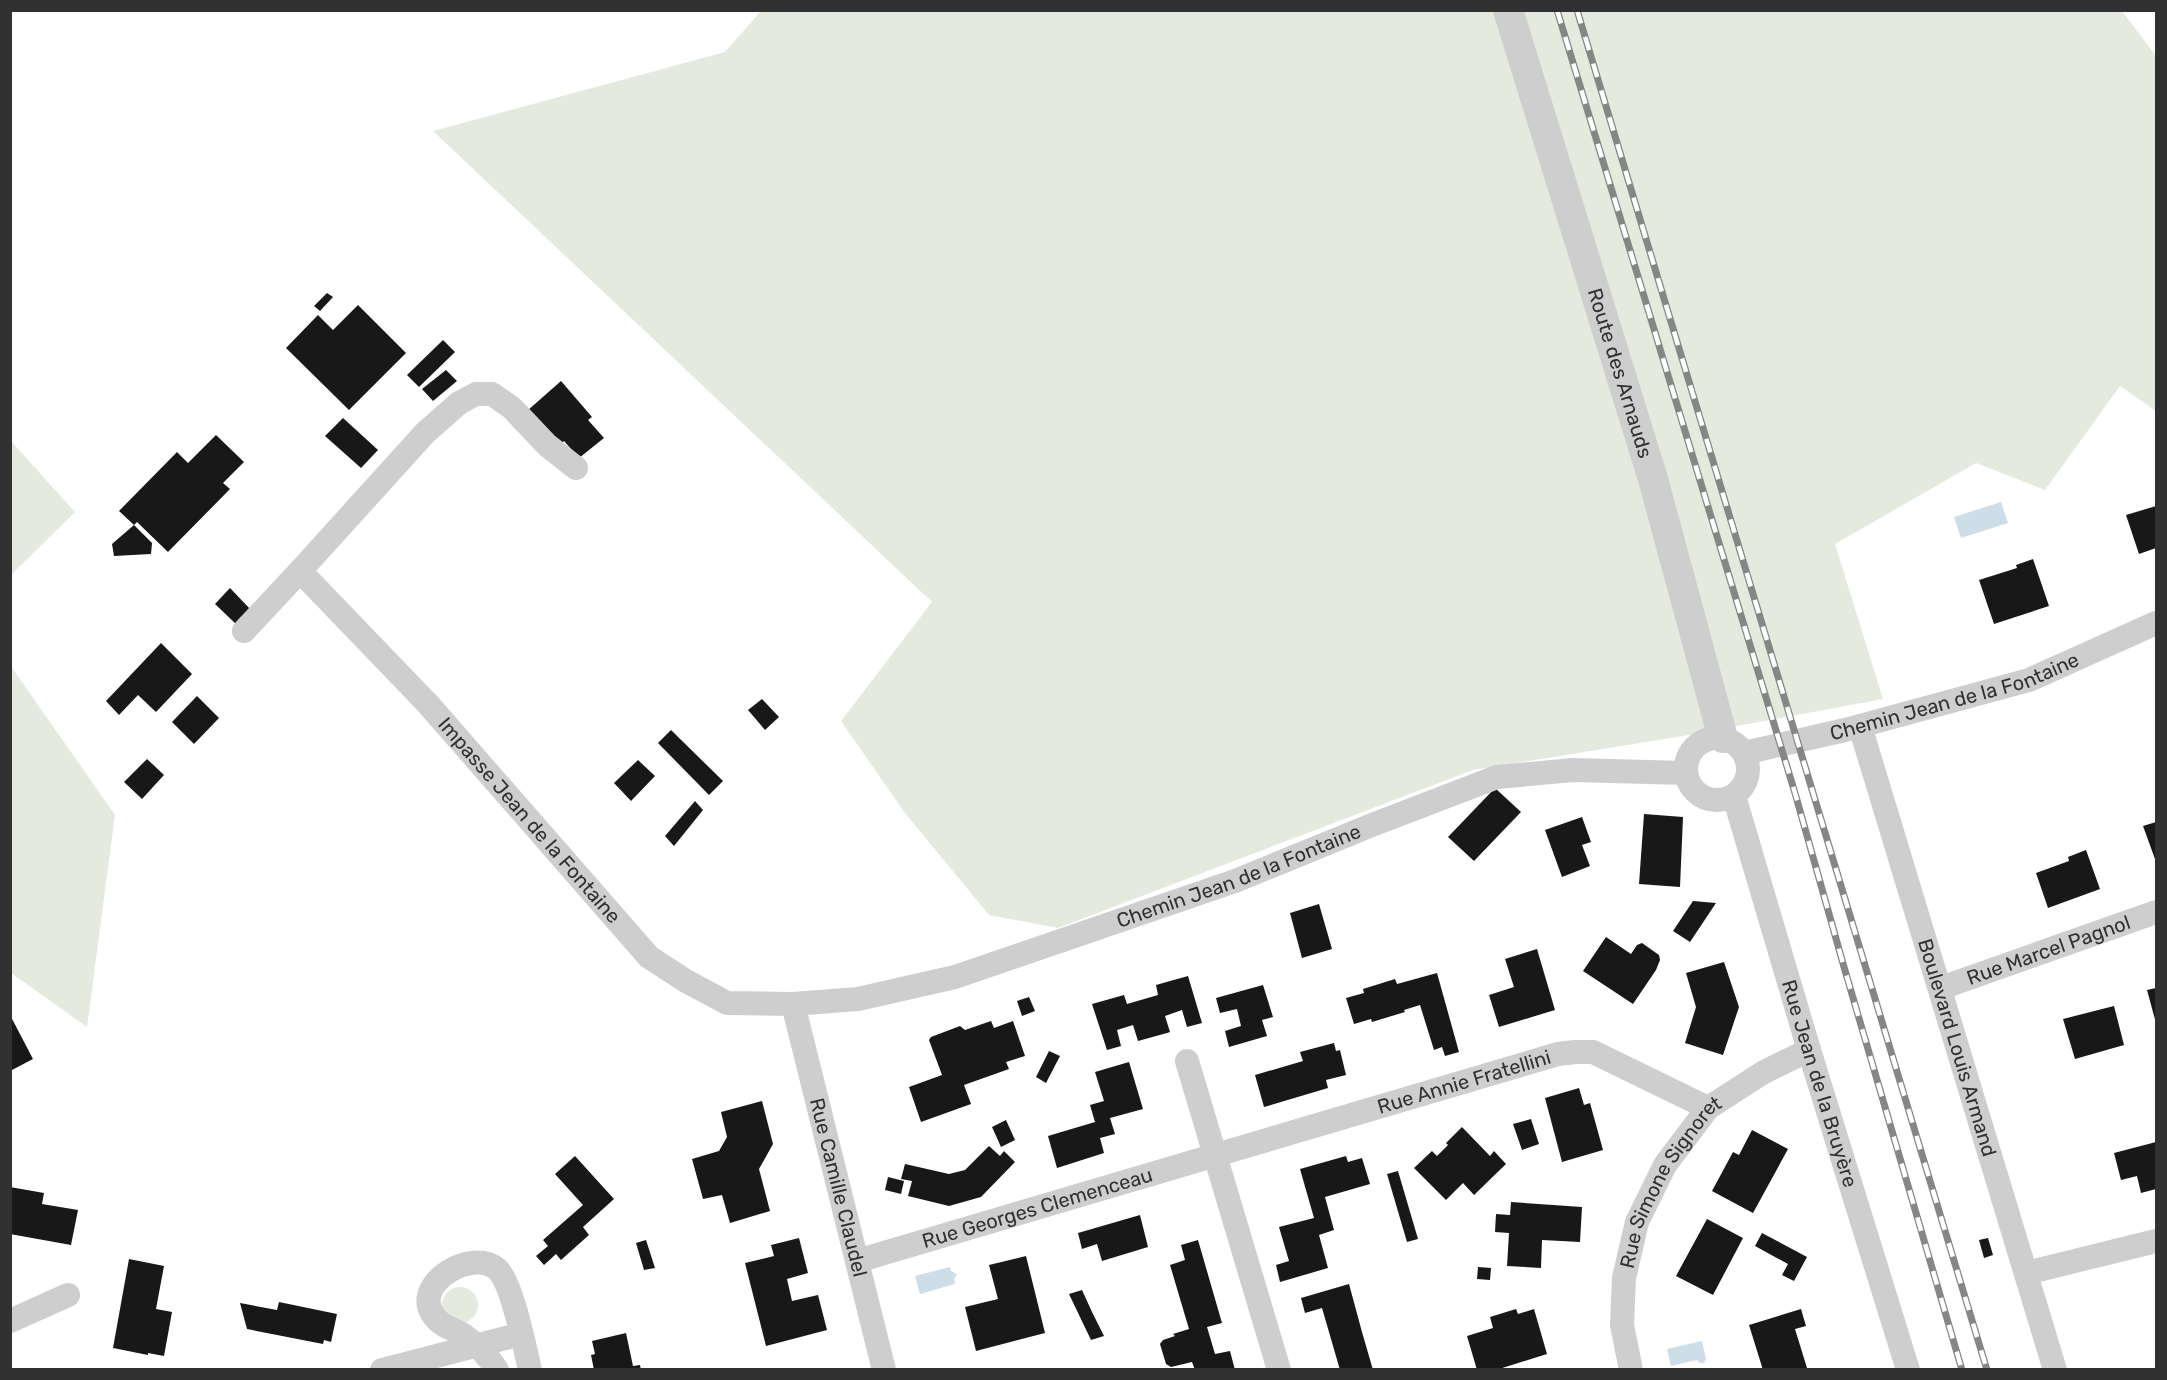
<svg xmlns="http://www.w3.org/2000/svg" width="2167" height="1380" font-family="Rubik,sans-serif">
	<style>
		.green { fill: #e5eade }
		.water { fill: #cddee8 }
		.building { fill: #181818 }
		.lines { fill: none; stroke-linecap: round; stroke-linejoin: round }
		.minor { stroke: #cecece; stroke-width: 24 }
		.tertiary { stroke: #cecece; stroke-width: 30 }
		.rail-casing { stroke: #868686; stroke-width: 7 }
		.rail { stroke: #fff; stroke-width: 4.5; stroke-dasharray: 14; stroke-linecap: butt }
		.labels { text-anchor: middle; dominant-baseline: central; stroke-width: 6; stroke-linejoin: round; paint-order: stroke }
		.street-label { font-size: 20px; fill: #313131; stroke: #fff }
	</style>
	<rect width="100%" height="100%" fill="#fff"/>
	<g class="green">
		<path d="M761 11H2122L2156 56V411L2120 386 2045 490 1976 463 1835 544 1883 699 1689 735 1473 770 1058 928 989 915 905 813 841 721 932 602 433 131 725 52Z"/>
		<path d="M10 440 75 512 11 575H10Z"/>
		<path d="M10 665 115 815 87 1027 11 973Z"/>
		<circle cx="460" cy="1305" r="18"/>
	</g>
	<g class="water">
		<path d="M2001 502 2008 523 1961 538 1954 517Z"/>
		<path d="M950 1267 951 1271 957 1274 954 1280 955 1284 920 1294 915 1276Z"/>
		<path d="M1702 1341 1706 1359 1704 1363H1700L1697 1360 1671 1366 1667 1349Z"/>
	</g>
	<g class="building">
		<path d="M327 293 333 297 320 311 314 306Z"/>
		<path d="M358 305 406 353 349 410 286 348 318 315 333 330Z"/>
		<path d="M443 340 455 352 419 387 407 375Z"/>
		<path d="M446 370 457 381 433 401 422 389Z"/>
		<path d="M561 381 592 417 588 420 604 438 579 458 564 441 558 447 527 411Z"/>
		<path d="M343 418 378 450 361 468 325 436Z"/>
		<path d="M216 435 244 462 223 483 230 489 168 552 137 522 134 525 152 543 151 554 114 556 112 544 134 525 119 511 177 452 188 463Z"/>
		<path d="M2156 506V548L2139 554 2126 515Z"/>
		<path d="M2033 559 2049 606 1994 624 1979 580 2017 568 2016 565Z"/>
		<path d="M230 588 251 610 237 625 215 604Z"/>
		<path d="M161 643 192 674 156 712 138 695 119 715 106 701Z"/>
		<path d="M197 696 219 718 194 744 172 722Z"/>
		<path d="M762 699 779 717 765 730 748 710Z"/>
		<path d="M671 730 723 781 709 795 658 743Z"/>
		<path d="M147 759 164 775 142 799 124 782Z"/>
		<path d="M638 760 655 776 631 801 614 783Z"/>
		<path d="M1495 788 1521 812 1474 861 1448 837Z"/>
		<path d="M695 801 703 810 674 846 665 836Z"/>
		<path d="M1644 814 1683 817 1680 887 1639 884Z"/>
		<path d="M1582 817 1591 842 1582 845 1590 866 1562 877 1545 830Z"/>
		<path d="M2156 822V858L2155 859 2143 826Z"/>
		<path d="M2086 850 2100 889 2048 908 2036 873 2069 861 2068 857Z"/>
		<path d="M1693 901 1716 903 1690 942 1673 931Z"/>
		<path d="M1319 904 1332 949 1302 958 1290 913Z"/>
		<path d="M1606 937 1631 954 1637 945 1642 943 1659 955 1660 960 1656 970 1633 1004 1583 971Z"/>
		<path d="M1537 949 1555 1010 1499 1027 1489 995 1514 987 1505 959Z"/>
		<path d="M1724 962 1739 1007 1723 1055 1685 1043 1696 1007 1686 973Z"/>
		<path d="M1437 973 1459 1052 1445 1056 1442 1047 1434 1050 1420 1005 1404 1010 1405 1012 1372 1022 1371 1019 1354 1024 1346 998 1364 993 1363 989 1395 979 1397 984Z"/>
		<path d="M1188 976 1202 1023 1187 1027 1182 1010 1165 1016 1170 1032 1167 1033 1138 1041 1133 1025 1117 1030 1121 1046 1107 1050 1092 1004 1124 995 1127 1004 1158 995 1156 985Z"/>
		<path d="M1263 985 1273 1017 1262 1020 1267 1036 1229 1047 1225 1031 1241 1026 1237 1009 1220 1013 1216 998Z"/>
		<path d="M2156 988V1023L2147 990Z"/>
		<path d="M1029 997 1035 1011 1022 1016 1017 1001Z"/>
		<path d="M2114 1006 2124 1045 2075 1059 2063 1019Z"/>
		<path d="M10 1015 33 1059 10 1071Z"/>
		<path d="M991 1021 994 1028 1013 1021 1025 1056 1006 1062 1009 1069 964 1085 971 1104 921 1122 909 1087 942 1075 929 1040 931 1037 960 1026 965 1030Z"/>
		<path d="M1334 1043 1336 1051 1340 1050 1346 1075 1326 1080 1328 1088 1264 1107 1255 1075 1303 1061 1300 1052Z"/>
		<path d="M1049 1051 1060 1056 1046 1083 1036 1077Z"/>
		<path d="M1129 1062 1143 1109 1110 1118 1115 1134 1100 1138 1104 1153 1057 1168 1048 1136 1095 1122 1090 1105 1104 1101 1095 1072Z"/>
		<path d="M1579 1088 1584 1105 1590 1103 1603 1150 1562 1162 1545 1098Z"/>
		<path d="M762 1101 773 1144 759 1169 770 1211 730 1223 722 1195 703 1199 692 1159 719 1151 727 1137 721 1112Z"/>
		<path d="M1531 1119 1539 1144 1522 1150 1513 1124Z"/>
		<path d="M1006 1120 1015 1140 1001 1147 992 1127Z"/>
		<path d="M1462 1127 1490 1156 1494 1151 1506 1164 1474 1195 1463 1183 1446 1200 1414 1168 1432 1151 1437 1156 1448 1145 1446 1143Z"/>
		<path d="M1752 1130 1788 1149 1753 1213 1712 1191 1733 1152 1739 1155Z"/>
		<path d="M2156 1142V1189L2141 1193 2137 1176 2121 1180 2114 1153Z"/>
		<path d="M989 1146 1000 1156 1004 1151 1015 1162 981 1197 949 1206 908 1196 912 1181 901 1179 905 1164 949 1174 965 1170Z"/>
		<path d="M575 1156 614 1199 583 1227 589 1235 561 1260 556 1254 544 1265 536 1256 548 1246 543 1240 583 1205 555 1174Z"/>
		<path d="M1346 1156 1348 1162 1362 1158 1370 1184 1325 1197 1334 1230 1319 1235 1328 1268 1280 1282 1276 1265 1289 1261 1279 1227 1314 1218 1300 1169Z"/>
		<path d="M1398 1171 1418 1239 1407 1242 1387 1174Z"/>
		<path d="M888 1177 904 1181 901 1194 885 1190Z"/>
		<path d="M10 1187 44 1193 42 1204 78 1210 71 1245 10 1234Z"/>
		<path d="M1511 1202 1582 1207 1580 1242 1542 1240 1541 1268 1507 1266 1509 1233 1495 1232 1496 1214 1510 1215Z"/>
		<path d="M1140 1215 1148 1247 1102 1261 1097 1244 1082 1249 1078 1233Z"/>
		<path d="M1707 1219 1743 1238 1713 1295 1676 1276Z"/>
		<path d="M1762 1233 1807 1257 1794 1281 1782 1275 1788 1264 1755 1246Z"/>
		<path d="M799 1238 808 1273 787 1279 792 1301 818 1295 827 1330 766 1346 745 1263 774 1256 771 1245Z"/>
		<path d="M1988 1238 1993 1255 1984 1258 1979 1240Z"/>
		<path d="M646 1240 655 1268 644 1270 636 1243Z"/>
		<path d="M1198 1240 1222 1323 1207 1327 1215 1354 1230 1351 1235 1370H1195L1192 1362 1171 1367 1166 1364 1160 1344 1163 1340 1175 1336 1173 1334 1189 1329 1170 1265 1185 1260 1181 1245Z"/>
		<path d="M1026 1256 1045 1333 976 1351 965 1307 998 1299 989 1265Z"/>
		<path d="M129 1259 164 1266 156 1309 172 1312 164 1356 148 1353V1355L113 1348Z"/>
		<path d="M1478 1267 1491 1268 1490 1280 1477 1279Z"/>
		<path d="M1349 1284 1362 1332 1373 1370H1340L1322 1308 1305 1313 1301 1298Z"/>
		<path d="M1082 1290 1092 1312 1104 1336 1091 1340 1069 1294Z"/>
		<path d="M279 1302 337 1314 331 1342 324 1340 323 1344 247 1329 240 1303 277 1310Z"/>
		<path d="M1516 1309 1518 1314 1534 1309 1547 1354 1496 1370H1477L1467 1336 1493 1328 1490 1317Z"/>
		<path d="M1801 1309 1806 1326 1795 1329 1807 1368 1763 1370 1749 1325Z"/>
		<path d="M626 1333 633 1366 640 1365 641 1370H594L591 1355 595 1354 592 1341Z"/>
	</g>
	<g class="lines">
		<g class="minor">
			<path id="s1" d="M576 468 547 445 512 408 492 394H476L459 403 425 433 300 571 428 704 649 957 686 981 727 1003 793 1004 858 999 955 977 1235 881 1372 825 1497 777 1573 770 1686 773"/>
			<path d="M244 631 300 571"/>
			<path id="s2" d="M1860 726 2055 1370"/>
			<circle cx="1717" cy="769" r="31"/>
			<path id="s3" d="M1744 753 1845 730 2029 680 2156 623"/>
			<path id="s4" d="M1734 796 1809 1050 1908 1370"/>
			<path id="s5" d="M1941 988 2156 912"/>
			<path id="s6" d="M793 1004 884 1370"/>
			<path d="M1187 1061 1279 1370"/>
			<path id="s7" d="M857 1261 1558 1054 1575 1052H1593L1708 1108"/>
			<path d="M2026 1273 2156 1241"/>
			<path d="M10 1321 68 1295"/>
			<path d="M382 1370 521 1334"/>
			<path d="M497 1370C489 1357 477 1345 465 1336 453 1328 440 1327 432 1313 414 1283 471 1248 497 1269 512 1282 525 1349 530 1370"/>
			<path id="s8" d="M1631 1370 1622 1325 1624 1278 1637 1222 1665 1165 1708 1108 1764 1072 1809 1050"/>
		</g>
		<path class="tertiary" id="s9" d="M1508 10 1653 479 1723 738"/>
		<g class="rail-casing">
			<g id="rail">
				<path d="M1557 10 1795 793 1844 967 1962 1370"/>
				<path d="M1577 10 1987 1370"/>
			</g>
		</g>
		<use href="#rail" class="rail"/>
	</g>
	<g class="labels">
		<g class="street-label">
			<text stroke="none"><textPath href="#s9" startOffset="380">Route des Arnauds</textPath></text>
			<text stroke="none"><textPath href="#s3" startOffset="218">Chemin Jean de la Fontaine</textPath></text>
			<text stroke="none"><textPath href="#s1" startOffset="718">Impasse Jean de la Fontaine</textPath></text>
			<text stroke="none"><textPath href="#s1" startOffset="1522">Chemin Jean de la Fontaine</textPath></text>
			<text stroke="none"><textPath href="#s5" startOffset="114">Rue Marcel Pagnol</textPath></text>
			<text stroke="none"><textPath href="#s2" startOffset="336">Boulevard Louis Armand</textPath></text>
			<text stroke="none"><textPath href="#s7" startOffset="633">Rue Annie Fratellini</textPath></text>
			<text stroke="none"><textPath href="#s4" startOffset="300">Rue Jean de la Bruyère</textPath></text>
			<text stroke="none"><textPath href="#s8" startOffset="201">Rue Simone Signoret</textPath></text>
			<text stroke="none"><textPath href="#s6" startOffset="189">Rue Camille Claudel</textPath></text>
			<text stroke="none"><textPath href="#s7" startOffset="188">Rue Georges Clemenceau</textPath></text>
		</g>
	</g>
	<rect width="2167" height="1380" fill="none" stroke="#313131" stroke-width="24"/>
</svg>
